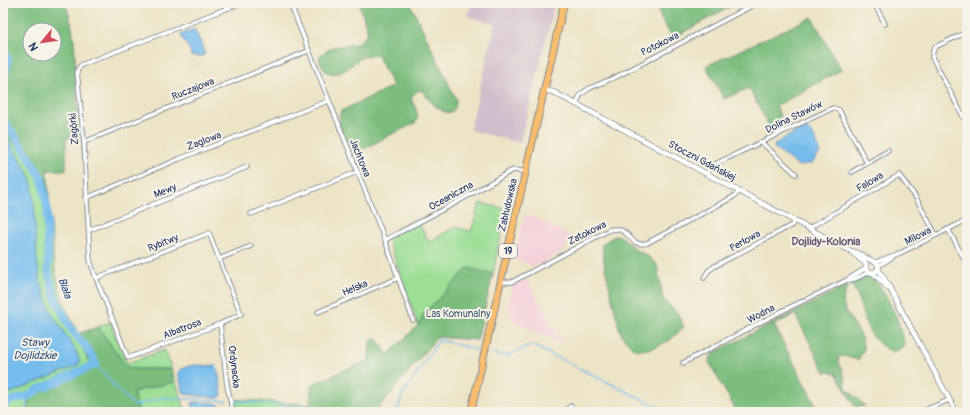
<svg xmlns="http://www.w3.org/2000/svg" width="970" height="415" font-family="Pangolin,sans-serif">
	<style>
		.built { fill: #f5cfda }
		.industrial { fill: #d1bdcb }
		.green { fill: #9bde95; stroke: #5b867a }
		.forest { fill: #7cbd7e; stroke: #4c766e; fill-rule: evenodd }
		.water { fill: #76bdee; stroke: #4876a6 }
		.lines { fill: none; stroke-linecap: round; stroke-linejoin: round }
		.stream { stroke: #76bdee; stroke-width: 1.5 }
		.river { stroke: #76bdee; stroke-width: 8 }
		.minor-casing { stroke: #848992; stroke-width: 5.5 }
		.tertiary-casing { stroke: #848992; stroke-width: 6 }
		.trunk-casing { stroke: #848992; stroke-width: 8 }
		.minor { stroke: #fff; stroke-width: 3.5 }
		.tertiary { stroke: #fff; stroke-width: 4.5 }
		.trunk { stroke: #f9be6d; stroke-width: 6 }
		.labels { text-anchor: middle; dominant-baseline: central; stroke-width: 4; stroke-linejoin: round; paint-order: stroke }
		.shield { fill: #f7f3e8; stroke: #5d6a87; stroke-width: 1 }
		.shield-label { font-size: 9px; font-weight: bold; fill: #1b2f5e }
		.street-label { font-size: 10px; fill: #1b2f5e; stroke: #f7f3e8 }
		.park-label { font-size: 10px; fill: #3b5b6c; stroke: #f7f3e8 }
		.neighbourhood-label { font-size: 11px; font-weight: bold; fill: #695973; stroke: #f7f3e8 }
		.water-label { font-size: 11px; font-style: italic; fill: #325282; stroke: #f7f3e8 }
	</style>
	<rect width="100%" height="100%" fill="#f7f3e8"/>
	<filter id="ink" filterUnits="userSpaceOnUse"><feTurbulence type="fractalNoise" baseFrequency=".025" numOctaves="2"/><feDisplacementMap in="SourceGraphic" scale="8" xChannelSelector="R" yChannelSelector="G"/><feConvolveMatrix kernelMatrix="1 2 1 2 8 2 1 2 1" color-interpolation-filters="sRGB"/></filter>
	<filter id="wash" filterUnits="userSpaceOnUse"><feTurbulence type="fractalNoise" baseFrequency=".012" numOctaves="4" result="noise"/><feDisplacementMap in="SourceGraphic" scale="16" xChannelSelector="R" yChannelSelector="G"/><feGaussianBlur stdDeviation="0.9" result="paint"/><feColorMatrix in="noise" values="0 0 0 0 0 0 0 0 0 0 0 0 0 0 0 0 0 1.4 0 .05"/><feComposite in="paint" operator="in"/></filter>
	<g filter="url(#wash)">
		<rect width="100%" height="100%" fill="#ede3c5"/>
		<g class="built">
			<path d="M527 214 571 236 563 251 535 266 513 259 521 228Z"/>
			<path d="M526 278 563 345 514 321 508 308 513 285Z"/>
		</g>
		<path class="industrial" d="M472 3H555L520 143 470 130 495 24 467 16Z"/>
		<g class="green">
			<path d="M3 111 47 170 54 264C60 305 75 329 98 362L31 412H3Z"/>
			<path d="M480 203 506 209 493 274 468 268 422 316 421 322 418 325 387 237 417 220 429 242 455 227 471 231Z"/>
			<path d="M110 322 127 363 165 350 186 412H179L176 409 163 412H139L132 392 173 382 169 369H136L126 366 98 327Z"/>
			<path d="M233 399 310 405 308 412H237Z"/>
		</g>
		<g class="forest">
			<path d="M3 3H65C73 23 76 48 75 70L80 138H66V170H47L49 194 43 189 39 176 28 158 3 131ZM30 30H54V54H30Z"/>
			<path d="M359 3H410L456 99C455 121 442 112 431 102 427 98 426 93 420 90 415 92 413 94 411 99 415 107 421 116 415 123L390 135 353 155C347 143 335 125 341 111L393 86 378 56 374 54C370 55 364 56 361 58 347 66 345 77 326 72L319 59 321 55 333 47 356 44 364 38 368 32Z"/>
			<path d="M665 3H736L673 38 661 19 658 8Z"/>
			<path d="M812 17 841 70 776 106 782 121 770 128 749 88 724 99 706 66Z"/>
			<path d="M616 235 622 237 636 250 648 256 657 265 663 299 678 314 684 327 670 340 653 348 640 350 633 348 623 337 619 328 605 268 602 244Z"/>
			<path d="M468 268 493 274 477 340 437 337 375 412H308L310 405 311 385 369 360 370 342 376 338 388 355 421 322 422 316Z"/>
			<path d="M867 276C871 277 874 279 877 283 887 294 906 333 904 348L893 352C870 341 866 327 860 304 858 296 856 290 850 284 833 306 852 317 861 336 862 340 863 345 864 349L858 360 844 356 838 357 839 363 844 375 846 388 865 406 855 407 836 373 825 372 795 314 774 325 819 412H737L709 362 713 353Z"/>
			<path d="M98 327 126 366 136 369H169L173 382 133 392 139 412H28L29 393 89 364 78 334Z"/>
		</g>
		<g class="water">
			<path d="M194 29 202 45 205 54 202 56H191L190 50 181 36 182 34Z"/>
			<path d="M802 129C814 129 817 143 820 153L812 163 799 166 776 150 774 145 783 139Z"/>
			<path d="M3 131 30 176 33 189 37 260 40 281 52 314 75 349 80 361 78 365 74 367 3 396Z"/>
			<path d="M198 365 216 366 218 371 222 395 218 398 184 394 178 373C183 366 190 366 198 365Z"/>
			<path d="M195 402 213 403 222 406 224 412H195L192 405V403Z"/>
		</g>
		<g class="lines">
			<g class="stream">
				<path d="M490 353 507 356 532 345 668 412"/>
				<path d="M96 365 119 391 135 406 161 398 195 399 226 401"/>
				<path d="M235 401 291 406 305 405 324 412"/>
				<path d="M25 412 28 396"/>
				<path d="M397 412 402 396 439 340 478 350"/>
			</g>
			<g class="river">
				<path d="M3 48 8 60 3 81"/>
				<path d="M3 119 30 158 42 179 47 207 48 272 55 297 71 329 86 347 96 364 45 387C38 387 35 394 28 396 20 398 11 400 3 404"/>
			</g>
		</g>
	</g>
	<g filter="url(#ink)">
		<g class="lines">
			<g class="minor-casing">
				<g id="minor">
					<path d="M290 3 385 240 413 320"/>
					<path d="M874 3 885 24"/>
					<path d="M967 32 935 47 933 51 932 57 967 124"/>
					<path d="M576 104 581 94 590 88 618 76 757 3"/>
					<path d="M84 142 308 51"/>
					<path d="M761 142 796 174"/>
					<path d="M852 172 888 151"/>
					<path d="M707 173 711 166 833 108 839 110 867 163"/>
					<path d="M86 198 179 159 328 101"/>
					<path d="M251 214 357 172"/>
					<path d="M809 228 899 175 915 196 936 235"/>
					<path d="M948 229 967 264"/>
					<path d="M89 230 247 167"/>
					<path d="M385 240 457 202 511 171 515 170 526 172"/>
					<path d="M219 259 251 246"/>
					<path d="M876 262 900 253 967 220"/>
					<path d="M878 266 893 257"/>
					<path d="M96 278 209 233 241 314 220 324 128 358 96 278 90 260 84 142 77 71 81 65 241 3"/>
					<path d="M704 278 708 271 715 266 792 225 794 220"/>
					<path d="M848 280 855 279 869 272"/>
					<path d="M501 282H512L609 230C630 224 629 249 647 243L733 197 740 191"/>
					<path d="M318 312 398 278"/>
					<path d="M220 324 227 385 233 412"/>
					<path d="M683 363 782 311 847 280 866 268"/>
					<path d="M562 412 571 406"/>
					<path d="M920 412 949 400"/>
				</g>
			</g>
			<g class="tertiary-casing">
				<g id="tertiary">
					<path d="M544 90 553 92 576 104 851 251C857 252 861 255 866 258 872 261 887 265 873 273"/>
					<path d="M852 252 866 264"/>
					<path d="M866 264V268L867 271 873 273"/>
					<path d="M878 269 887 283 956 412"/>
					<path d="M873 273 888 288"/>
				</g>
			</g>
			<g class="trunk-casing">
				<path id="trunk" d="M471 412 564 3"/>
			</g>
			<use href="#minor" class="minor"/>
			<use href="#tertiary" class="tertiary"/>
			<use href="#trunk" class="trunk"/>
		</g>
	</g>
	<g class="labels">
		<rect class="shield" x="499" y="244" width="18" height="14" rx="3"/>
		<g class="shield-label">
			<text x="508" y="251">19</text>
		</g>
		<g class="street-label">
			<text transform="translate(660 44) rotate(-27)">Potokowa</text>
			<text transform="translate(193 89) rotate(-22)">Ruczajowa</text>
			<text transform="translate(794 117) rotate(-26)">Dolina Stawów</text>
			<text transform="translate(74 129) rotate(-95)">Zagórki</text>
			<text transform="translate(204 141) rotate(-21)">Żaglowa</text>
			<text transform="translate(360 158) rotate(68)">Jachtowa</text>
			<text transform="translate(702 161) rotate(28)">Stoczni Gdańskiej</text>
			<text transform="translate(870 182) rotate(-31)">Falowa</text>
			<text transform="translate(165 191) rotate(-22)">Mewy</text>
			<text transform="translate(451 196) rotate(-29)">Oceaniczna</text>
			<text transform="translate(508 205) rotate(-77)">Zabłudowska</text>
			<text transform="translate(587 233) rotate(-27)">Zatokowa</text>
			<text transform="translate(918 236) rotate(-27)">Milowa</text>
			<text transform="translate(745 241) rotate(-29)">Perłowa</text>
			<text transform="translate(163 243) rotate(-22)">Rybitwy</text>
			<text transform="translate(355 288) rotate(-23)">Helska</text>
			<text transform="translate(761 314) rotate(-28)">Wodna</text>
			<text transform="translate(182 329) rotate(-21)">Albatrosa</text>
			<text transform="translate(234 367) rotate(83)">Ordynacka</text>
		</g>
		<g class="park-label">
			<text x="458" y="314">Las Komunalny</text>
		</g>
		<g class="neighbourhood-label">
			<text x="826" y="241">Dojlidy-Kolonia</text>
		</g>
		<g class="water-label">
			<text transform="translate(65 288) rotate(71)">Biała</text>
			<text x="35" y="342">Stawy<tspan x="35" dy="13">Dojlidzkie</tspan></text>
		</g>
	</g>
	<rect width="970" height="415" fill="none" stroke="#f7f3e8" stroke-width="16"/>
	<g transform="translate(42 42) rotate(241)"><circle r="19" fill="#f7f3e8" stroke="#9fa5b1"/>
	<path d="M0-3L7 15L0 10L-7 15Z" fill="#d1495b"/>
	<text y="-6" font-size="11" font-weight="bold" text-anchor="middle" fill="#1b2f5e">N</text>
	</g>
</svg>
